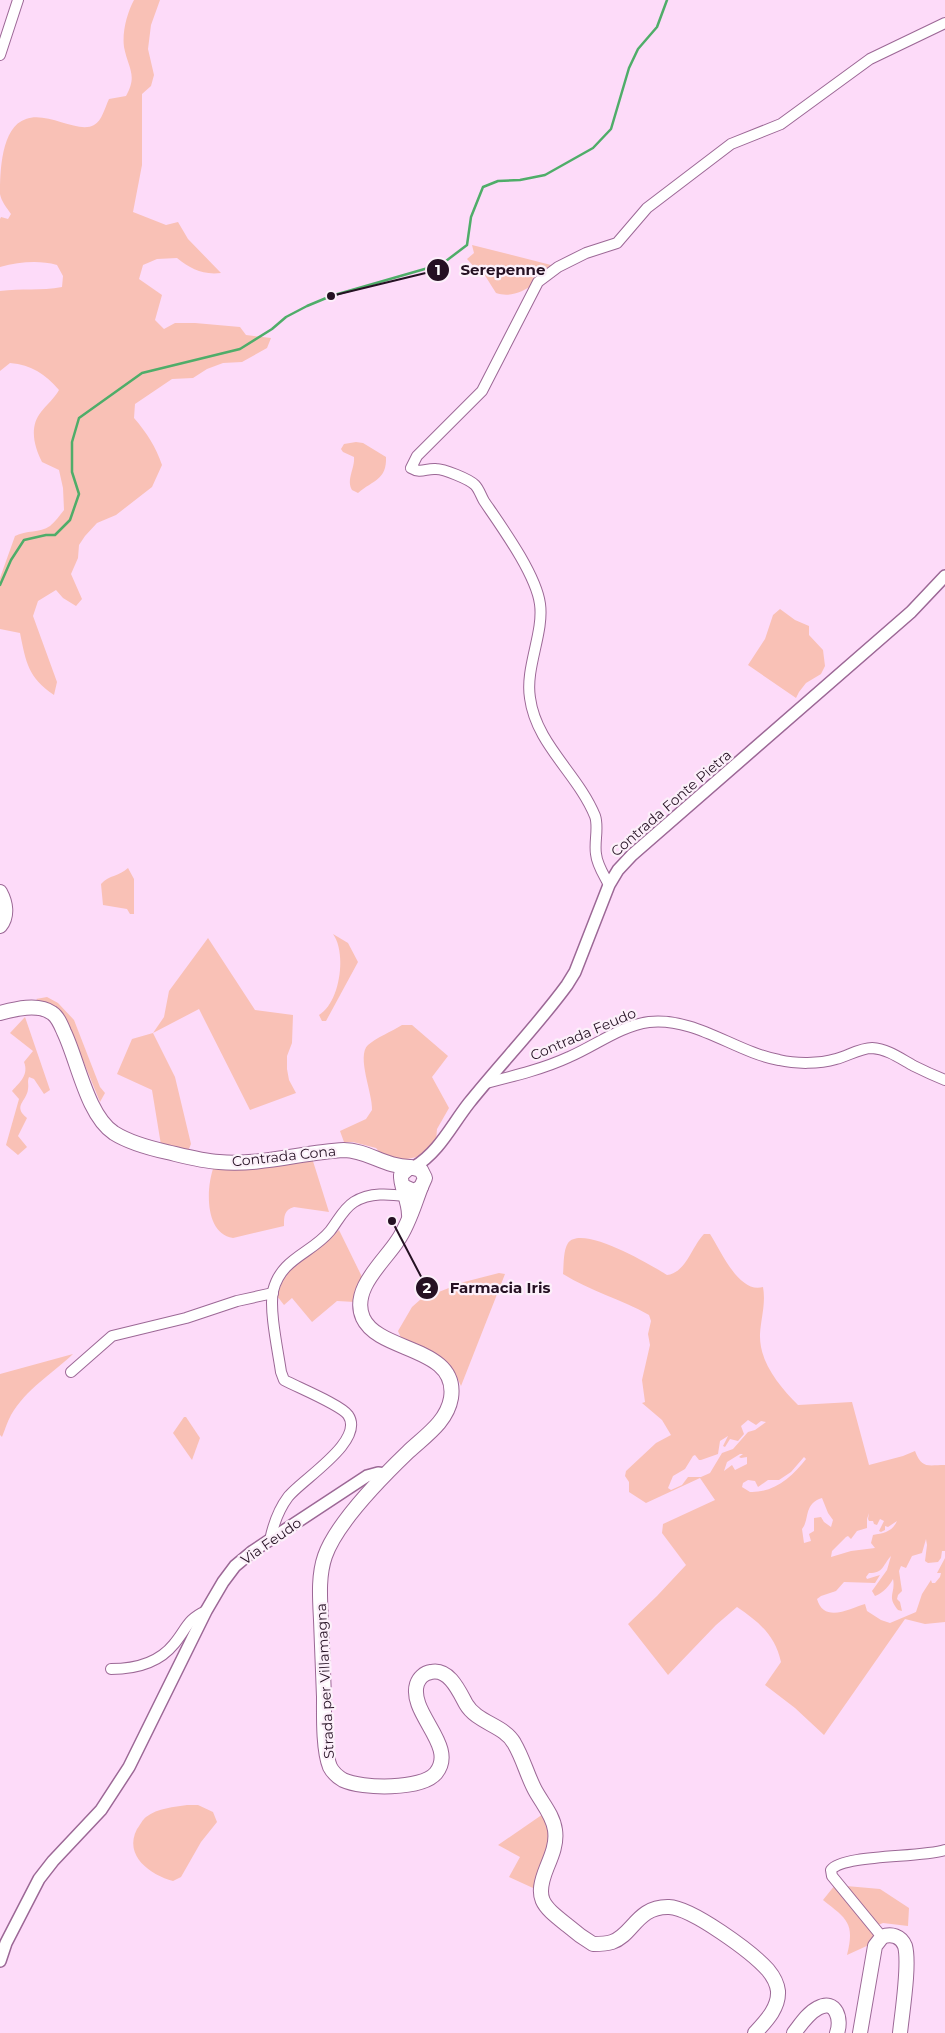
<svg xmlns="http://www.w3.org/2000/svg" width="945" height="2033" font-family="Montserrat,sans-serif">
	<style>
		.green { fill: #f9c1b6; fill-rule: evenodd }
		.lines { fill: none; stroke-linecap: round; stroke-linejoin: round }
		.stream { stroke: #4fad69; stroke-width: 2.5 }
		.minor-casing { stroke: #9c6896; stroke-width: 12 }
		.tertiary-casing { stroke: #9c6896; stroke-width: 14 }
		.secondary-casing { stroke: #9c6896; stroke-width: 16 }
		.minor { stroke: #fff; stroke-width: 10 }
		.tertiary { stroke: #fff; stroke-width: 11 }
		.secondary { stroke: #fff; stroke-width: 14 }
		.labels { text-anchor: middle; dominant-baseline: central; stroke-width: 4.5; stroke-linejoin: round; paint-order: stroke }
		.street-label { font-size: 14px; fill: #251123; stroke: #fcf0fa }
		.leader { fill: none; stroke: #251123; stroke-width: 2 }
		.callout-dot { fill: #251123; stroke: #fcf0fa; stroke-width: 2 }
		.mark-label { font-size: 15px; text-anchor: middle; font-weight: bold; fill: #fff }
		.callout-label { font-size: 15px; text-anchor: middle; font-weight: bold; fill: #251123; stroke: #fcf0fa; stroke-width: 4.5; stroke-linejoin: round; paint-order: stroke }
	</style>
	<rect width="100%" height="100%" fill="#fddbf9"/>
	<g class="green">
		<path d="M134 0H160L151 25 148 49 154 75 151 86 142 94V165L133 212 166 225 178 222 188 239 221 273C202 275 191 269 177 258L157 259 143 265 139 279 162 295 155 320 164 329 175 323H195L240 327 246 335 271 338 267 348 242 362 223 363 207 369 193 378 172 379 135 404 134 418C147 433 156 447 162 465L152 487 116 515 97 523 85 536 79 545 78 558 71 574 82 599 76 606 63 598 56 590 38 601 33 616 57 682 54 695C28 677 26 663 20 633L0 629V578L15 536C26 530 40 533 50 526 55 522 60 515 64 510L63 488 59 470 42 462C34 446 29 427 41 412 47 404 54 399 59 390 45 374 32 365 10 363L0 371V291C21 288 41 291 62 287L63 276 57 265C38 260 20 262 0 267V219L1 217 8 219 11 214C7 208 1 201 0 194 0 172 1 127 26 119 47 111 78 134 94 125 102 121 105 107 109 99L126 96C138 75 128 68 124 47 122 32 127 13 134 0Z"/>
		<path d="M472 245 551 265H558C541 279 519 301 496 293L484 274 477 270 467 259 474 253Z"/>
		<path d="M356 442 363 443 386 457C387 480 373 480 358 493L352 490C346 479 355 469 354 457L343 452 341 449 344 444Z"/>
		<path d="M780 609 795 620 809 626V635L823 650 825 666 821 674 806 683 799 692 796 698 748 665 765 639 773 615Z"/>
		<path d="M128 868 134 879V914H130L127 909 103 905 101 884C109 875 120 876 128 868Z"/>
		<path d="M333 934 348 943 358 962 326 1021H322L319 1015C340 1003 347 953 333 934Z"/>
		<path d="M208 938 255 1010 293 1015 292 1043 287 1056V1069L289 1080 296 1093 250 1110 199 1009 153 1033 175 1077 191 1144 188 1151 161 1145 152 1090 117 1074 132 1039 153 1033 164 1017 169 991Z"/>
		<path d="M47 997 58 1003 74 1020 100 1087 105 1093 100 1102 67 1021 36 999Z"/>
		<path d="M25 1017 50 1090 44 1094 34 1079 29 1077C27 1082 29 1084 28 1089 27 1101 12 1106 27 1118L18 1136 27 1147 18 1155 6 1145 19 1099 12 1091C20 1082 29 1075 24 1062L33 1051 10 1033Z"/>
		<path d="M402 1025H412L448 1056 432 1077 449 1108 437 1129 436 1141 426 1153 417 1157 402 1160 383 1156 376 1148 353 1142H344L340 1131 366 1119 372 1110C373 1094 356 1056 368 1045 377 1037 391 1032 402 1025Z"/>
		<path d="M312 1158 329 1212 294 1207C284 1210 284 1216 284 1226L233 1238C204 1233 206 1187 214 1166Z"/>
		<path d="M339 1230 364 1281 355 1302 337 1301 312 1322 292 1298 284 1305 277 1296C289 1256 313 1254 339 1230Z"/>
		<path d="M704 1234H710C721 1251 739 1294 763 1287 766 1303 761 1318 760 1334 759 1362 779 1386 798 1405L852 1402 869 1465 903 1456 915 1451C922 1469 927 1465 945 1465V1551H942L941 1558 938 1562 928 1563 925 1561 927 1545 926 1539 922 1553 912 1556 906 1568 901 1566 899 1571 902 1591 898 1595 897 1599 900 1602 902 1611 898 1610C886 1596 896 1593 893 1579 890 1585 883 1593 875 1596L872 1591 887 1570 891 1556C882 1566 884 1573 869 1573L866 1577 867 1579 880 1575 875 1583 844 1582 836 1591 821 1596 817 1599C824 1624 851 1608 865 1604L867 1611 881 1620 890 1623 916 1612 922 1594 931 1580 932 1583H935L940 1577 941 1573H937L945 1558V1622L925 1624 905 1619 824 1735 795 1708 765 1685 781 1662C775 1635 759 1622 737 1607L716 1625 668 1675 628 1624 657 1596 686 1565 662 1533 663 1524 715 1500 700 1478 646 1503 629 1492V1482L625 1476 626 1471 656 1443 671 1435 662 1420 642 1403 645 1402 642 1380 650 1345 648 1334 651 1321 649 1315C621 1299 590 1291 563 1274 564 1264 563 1251 568 1243 582 1224 651 1265 667 1275 686 1273 692 1246 704 1234ZM748 1420 756 1425 761 1421 766 1422 755 1430 748 1432 733 1449 722 1453 710 1473 701 1477H688L682 1485 671 1490 668 1488 673 1476 685 1469 693 1456 695 1455 699 1460H701L718 1454 720 1441 728 1436 723 1446 725 1447 730 1439 738 1441 744 1434 741 1426ZM740 1454H743L739 1457 741 1458 747 1457V1464L735 1470 732 1465 724 1471 727 1462ZM804 1457 806 1459C792 1477 774 1493 750 1492L742 1487 743 1483 748 1480 755 1481 758 1487 768 1480H779L791 1472ZM822 1498 828 1513 833 1520 831 1527 824 1522 821 1517 814 1518V1531L809 1534 811 1541 804 1543 802 1529C810 1520 803 1504 822 1498ZM869 1513 868 1519 869 1521H873L874 1524 877 1525 880 1519 884 1521 879 1531 881 1532 885 1530V1526L888 1527 897 1521C892 1532 884 1533 873 1535L871 1543 875 1548 851 1551 831 1557 832 1551 846 1537 848 1536 851 1539 857 1531 867 1528V1519Z"/>
		<path d="M499 1273 505 1274 461 1386C448 1353 429 1354 401 1338L398 1331 412 1307 421 1299 464 1282Z"/>
		<path d="M73 1354C52 1374 26 1389 11 1415 7 1422 5 1430 2 1437L0 1435V1374Z"/>
		<path d="M184 1417H186L200 1438 192 1460 173 1433Z"/>
		<path d="M187 1805H198L213 1812 217 1822 201 1842 181 1877 173 1881C151 1875 123 1856 137 1829 140 1825 143 1819 146 1817 158 1808 174 1807 187 1805Z"/>
		<path d="M546 1812 553 1825 543 1869 533 1888 509 1877 520 1857 498 1845Z"/>
		<path d="M835 1885 880 1889 909 1908 908 1926 883 1923 878 1925 871 1944 847 1955C855 1923 847 1919 823 1900Z"/>
	</g>
	<g class="lines">
		<path class="stream" d="M0 585 11 560 24 540 46 535H55L70 520 79 494 72 472V442L79 418 142 373 240 349 272 329 286 317 307 306 331 296 442 264 467 245 471 217 483 187 498 181 520 180 545 175 593 148 611 129 629 68 638 49 657 27 667 0"/>
		<g class="minor-casing">
			<g id="minor">
				<path d="M0 55 18 0"/>
				<path d="M609 885C604 875 597 865 596 854 594 842 599 827 595 816 578 774 536 744 530 698 525 668 544 633 540 604 536 574 501 526 484 501 481 496 479 489 475 485 469 479 444 469 436 469 426 468 421 474 411 468L417 456 482 391 538 282 558 267 586 253 617 243 647 208 731 144 781 124 870 59 945 23"/>
				<path d="M486 1083C514 1076 543 1069 569 1057 595 1046 620 1026 649 1022 696 1017 735 1052 779 1060 796 1064 819 1064 836 1059 848 1056 860 1048 872 1048 888 1049 901 1059 914 1066 924 1071 935 1076 945 1080"/>
				<path d="M71 1372 112 1336 186 1318 237 1301 273 1293"/>
				<path d="M270 1540C273 1526 279 1509 288 1497 301 1480 366 1441 348 1415 341 1405 297 1387 284 1380L281 1372C278 1351 269 1310 273 1291 281 1258 311 1254 330 1231 338 1221 343 1209 354 1202 370 1192 389 1194 407 1196"/>
				<path d="M111 1669C135 1669 158 1664 174 1644 186 1630 187 1619 206 1611"/>
				<path d="M882 1937 832 1876 831 1870C843 1854 921 1858 945 1850"/>
			</g>
		</g>
		<g class="tertiary-casing">
			<g id="tertiary">
				<path d="M414 1167C439 1152 451 1126 469 1103 501 1063 537 1026 567 985L575 972 609 885 618 870 632 855 911 612 945 576"/>
				<path d="M0 1961 6 1943 39 1879 53 1861 101 1810 129 1767 206 1611 223 1582 235 1566 253 1551 367 1476 378 1473 386 1474"/>
			</g>
		</g>
		<g class="secondary-casing">
			<g id="secondary">
				<path d="M0 892C6 903 8 916 0 926"/>
				<path d="M0 1013C15 1009 38 1003 52 1013 58 1017 61 1025 64 1032 78 1061 87 1115 114 1133 130 1143 149 1148 167 1152 184 1156 202 1161 219 1162 261 1166 303 1152 344 1150 367 1150 385 1167 410 1167"/>
				<path d="M403 1186 414 1191 421 1187 425 1178 421 1170 410 1167 401 1175C400 1186 409 1200 409 1215"/>
				<path d="M421 1187C414 1205 409 1224 398 1240 385 1261 350 1289 363 1318 379 1353 459 1346 451 1398 447 1422 425 1436 408 1452 382 1477 337 1522 325 1556 318 1576 320 1599 321 1620 322 1646 323 1671 324 1697 324 1715 323 1750 330 1767 333 1773 338 1777 343 1780 362 1789 422 1790 436 1773 458 1746 408 1713 417 1684 419 1678 424 1673 431 1672 449 1668 459 1691 466 1704 477 1723 504 1725 514 1743 523 1758 527 1775 535 1790 542 1803 553 1815 555 1830 557 1843 552 1855 547 1867 534 1899 542 1905 567 1925 575 1932 583 1938 593 1944 599 1944 606 1944 612 1942 633 1935 637 1906 669 1907 692 1908 752 1952 768 1970 773 1976 777 1983 778 1991 779 2008 766 2021 755 2033"/>
				<path d="M794 2033C801 2024 808 2013 818 2008 836 1998 842 2020 837 2033"/>
				<path d="M860 2033 875 1946 882 1937C891 1933 901 1936 905 1946 910 1964 902 2013 900 2033"/>
			</g>
		</g>
		<use href="#minor" class="minor"/>
		<use href="#tertiary" class="tertiary"/>
		<use href="#secondary" class="secondary"/>
	</g>
	<g class="labels">
		<g class="street-label">
			<text transform="translate(671 803) rotate(-41)">Contrada Fonte Pietra</text>
			<text transform="translate(583 1034) rotate(-23)">Contrada Feudo</text>
			<text transform="translate(284 1156) rotate(-6)">Contrada Cona</text>
			<text transform="translate(271 1541) rotate(-35)">Via Feudo</text>
			<text transform="translate(325 1681) rotate(-93)">Strada per Villamagna</text>
		</g>
	</g>
	<path class="leader" d="M331 296L438 270M392 1221L427 1288"/>
	<g class="callout-dot">
		<circle cx="331" cy="296" r="5"/>
		<circle cx="392" cy="1221" r="5"/>
		<circle cx="438" cy="270" r="12"/>
		<circle cx="427" cy="1288" r="12"/>
	</g>
	<g class="mark-label">
		<text x="438" y="275">1</text>
		<text x="427" y="1293">2</text>
	</g>
	<g class="callout-label">
		<text x="503" y="275">Serepenne</text>
		<text x="500" y="1293">Farmacia Iris</text>
	</g>
</svg>
